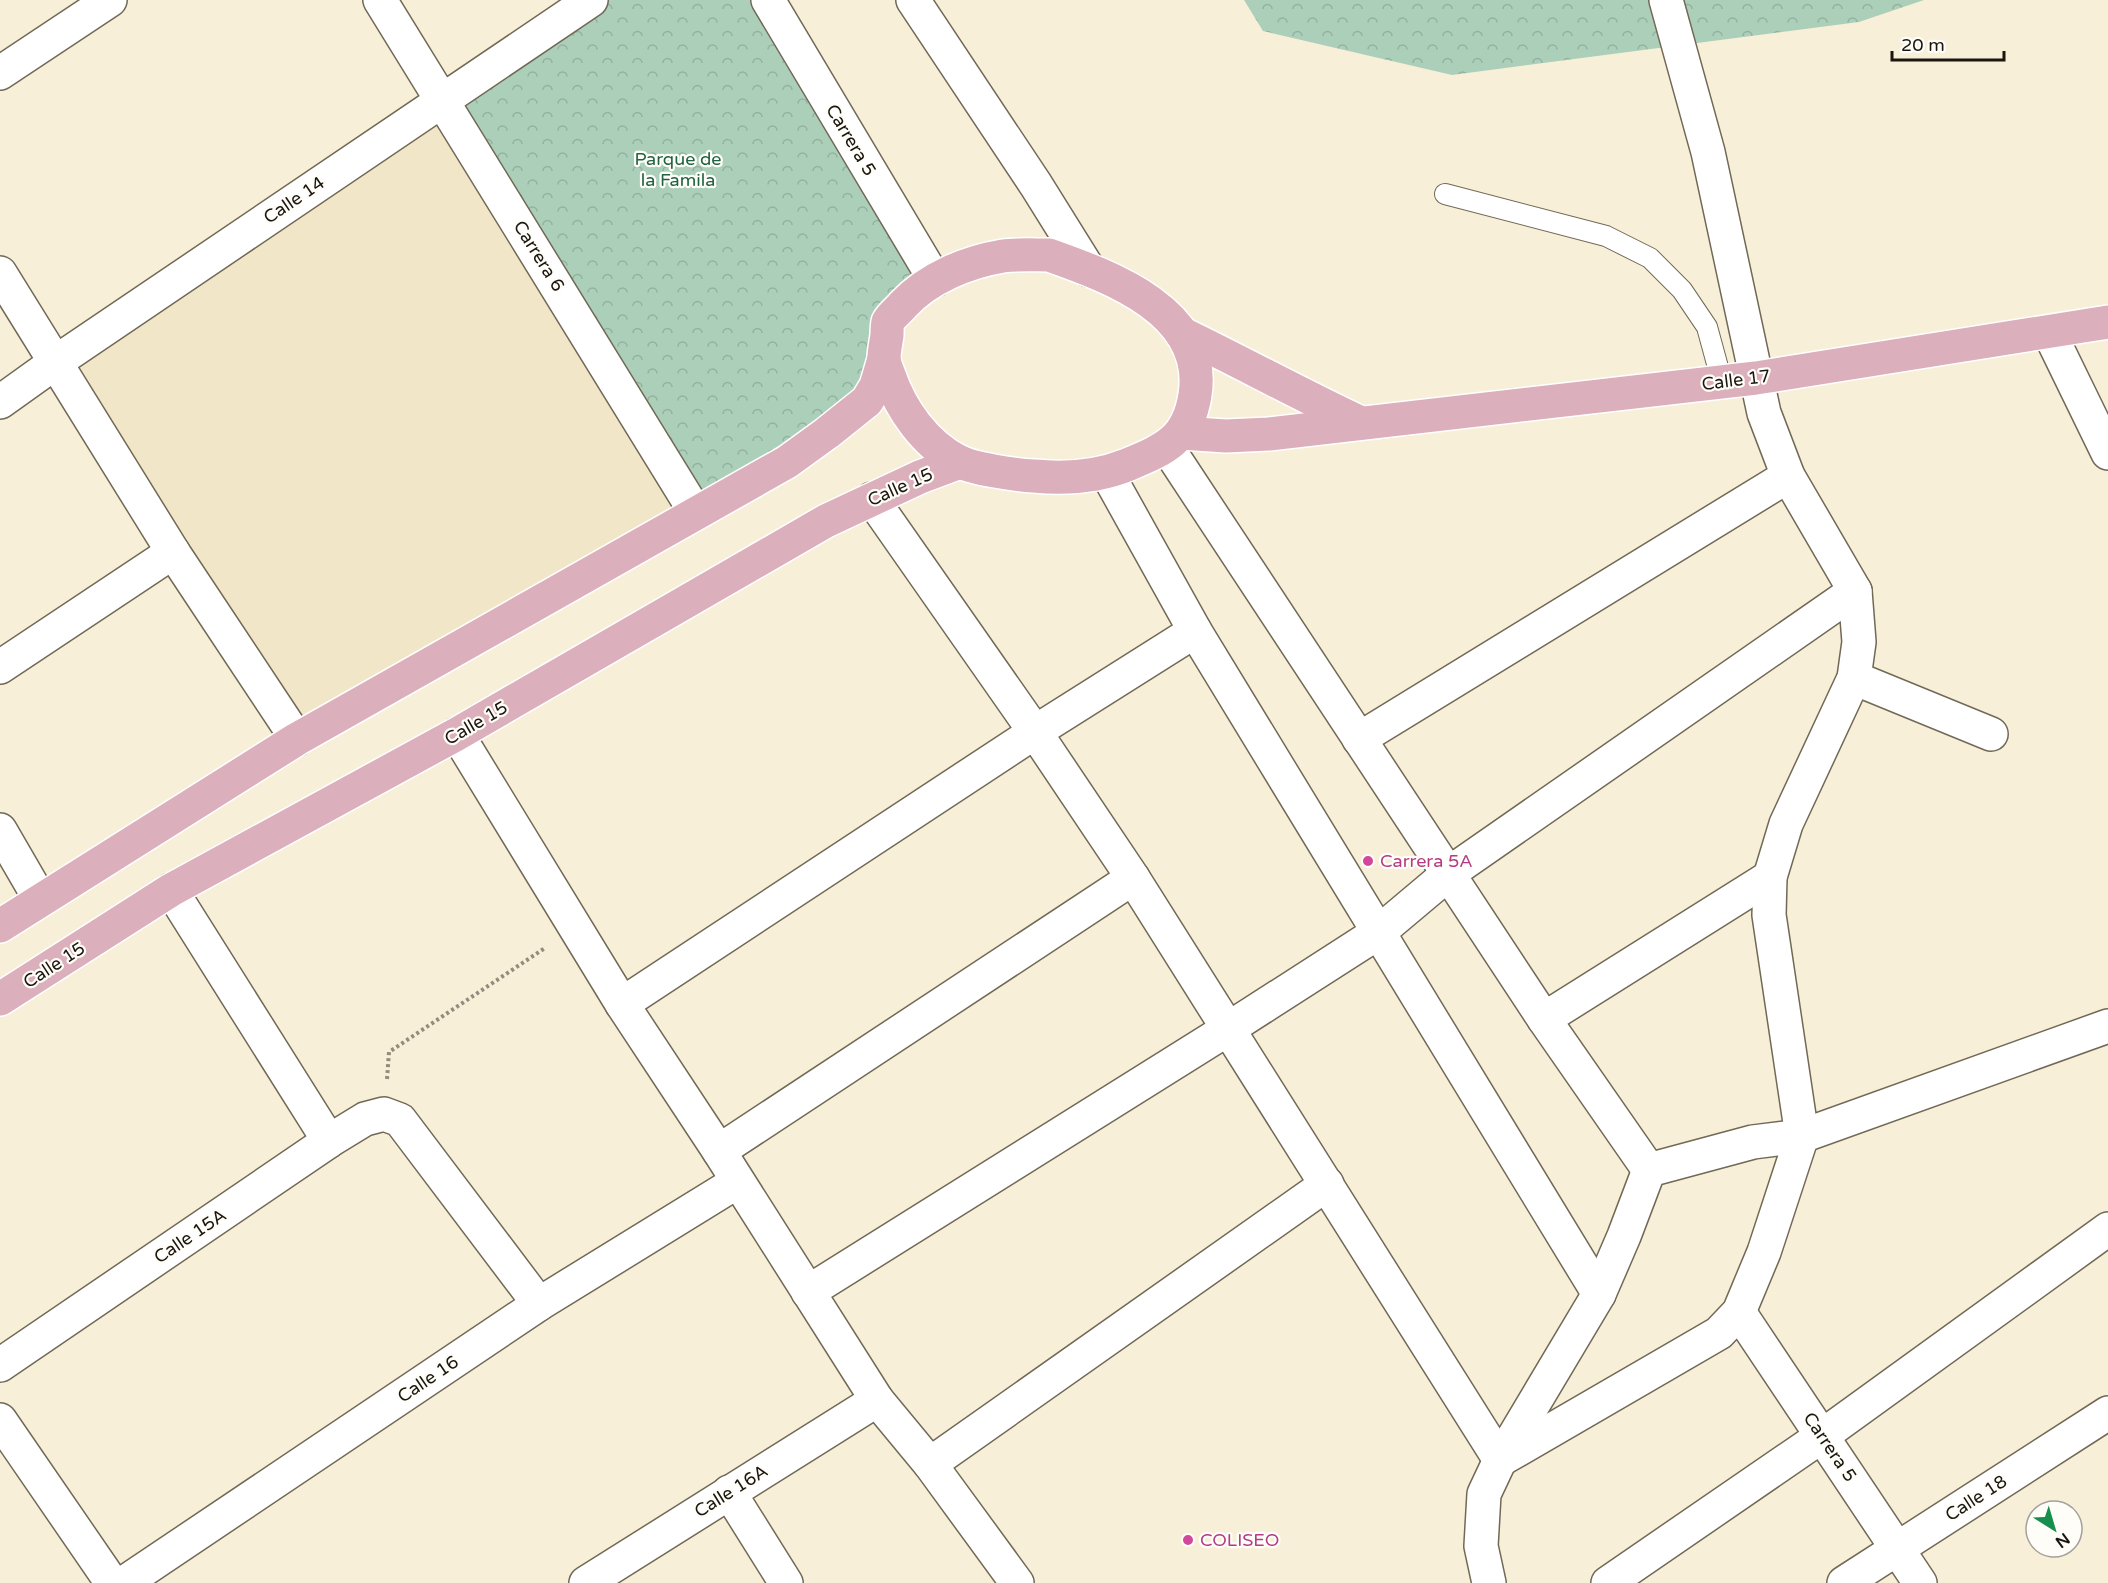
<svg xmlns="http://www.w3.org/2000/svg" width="2108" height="1583" font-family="'Varela Round',sans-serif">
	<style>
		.built { fill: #f2e6c8 }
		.forest { fill: url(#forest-crowns) }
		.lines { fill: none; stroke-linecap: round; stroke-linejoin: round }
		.service-casing { stroke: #716956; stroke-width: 22 }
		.minor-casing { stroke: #716956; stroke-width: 36 }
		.secondary-casing { stroke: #716956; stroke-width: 36 }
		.primary-casing { stroke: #fff; stroke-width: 36 }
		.path { stroke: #938c7d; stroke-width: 4; stroke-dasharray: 3 3; stroke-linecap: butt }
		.service { stroke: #fff; stroke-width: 20 }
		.minor { stroke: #fff; stroke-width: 33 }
		.secondary { stroke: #fff; stroke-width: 33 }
		.primary { stroke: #dcafbc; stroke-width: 33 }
		.hotel-dot { fill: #d1479c; stroke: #fffdf8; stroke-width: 2 }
		.labels { text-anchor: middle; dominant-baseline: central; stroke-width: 4.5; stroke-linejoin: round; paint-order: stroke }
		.street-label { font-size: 18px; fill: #1a160f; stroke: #fffdf8 }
		.park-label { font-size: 18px; fill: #1f6342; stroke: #fffdf8 }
		.hotel-label { font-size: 18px; fill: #b23c85; stroke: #fffdf8; text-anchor: start }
	</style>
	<defs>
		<pattern id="forest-crowns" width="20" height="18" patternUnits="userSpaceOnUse" patternTransform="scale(1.5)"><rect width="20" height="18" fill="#accfba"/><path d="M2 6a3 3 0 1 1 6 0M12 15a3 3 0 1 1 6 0" fill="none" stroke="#93b19f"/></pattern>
	</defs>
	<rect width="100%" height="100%" fill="#f8efd9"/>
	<path class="built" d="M442 99 696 513 297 739 57 362Z"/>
	<g class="forest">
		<path d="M591 0H768L935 280 911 297 876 386 696 513 442 99Z"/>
		<path d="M1244 0H1924L1859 22 1452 75 1263 31Z"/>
	</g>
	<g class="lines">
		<g class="service-casing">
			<path id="service" d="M1445 194 1606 236 1650 258 1682 290 1707 327 1722 382"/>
		</g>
		<g class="minor-casing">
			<g id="minor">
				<path d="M380 0 696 513"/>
				<path d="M0 73 110 0"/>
				<path d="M0 273 173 552 297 739"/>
				<path d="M2049 332 2108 453"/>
				<path d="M0 402 56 362 591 0"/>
				<path d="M1167 447 1544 1019 1649 1170"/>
				<path d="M1107 473 1195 631 1599 1294"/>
				<path d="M872 499 1035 732 1133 878 1500 1460 1719 1333 1739 1312 1764 1252 1802 1136 1769 915 1770 877 1786 824 1854 678 1859 642 1855 591 1788 476 1764 413 1708 152 1666 0"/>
				<path d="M0 667 173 552"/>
				<path d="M1854 678 1991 734"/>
				<path d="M457 734 622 1004 719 1151 877 1400 930 1464 1017 1583"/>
				<path d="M1359 739 1788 476"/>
				<path d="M0 830 40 899"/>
				<path d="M171 890 329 1141"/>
				<path d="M622 1004 1035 732 1195 631"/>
				<path d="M1544 1019 1770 877"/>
				<path d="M719 1151 1133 878"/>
				<path d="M808 1292 1228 1029 1379 932 1448 874 1855 591"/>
				<path d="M1739 1312 1920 1583"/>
				<path d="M0 1365 329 1141 365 1119 384 1114 400 1120 539 1304"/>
				<path d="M0 1420 112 1583"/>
				<path d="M930 1464 1327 1184"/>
				<path d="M729 1492 786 1583"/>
				<path d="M124 1583 539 1304 737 1182"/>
				<path d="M586 1583 877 1400"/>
				<path d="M1489 1583 1481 1546 1484 1494 1500 1460 1599 1294 1624 1236 1649 1170 1753 1142 1802 1136 2108 1026"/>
				<path d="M1608 1583 1822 1436 2108 1229"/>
				<path d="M1844 1583 2108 1413"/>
			</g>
		</g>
		<g class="secondary-casing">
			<g id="secondary">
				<path d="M768 0 935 280"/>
				<path d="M913 0 1036 185 1089 270"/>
			</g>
		</g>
		<g class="primary-casing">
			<g id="primary">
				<path d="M1049 255C1111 277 1208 312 1195 395 1188 440 1165 449 1127 465 1097 477 1065 479 1034 476 1016 475 973 469 958 461 925 444 901 410 889 375 887 370 884 363 884 358 884 351 886 343 887 335 887 332 887 326 888 322 891 316 899 310 903 305 928 278 967 262 1003 256 1018 254 1034 255 1049 255Z"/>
				<path d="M1183 334C1243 363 1301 395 1361 423"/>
				<path d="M1181 433 1226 436 1269 434 1756 378 2108 322"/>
				<path d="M0 926 297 739 787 462 827 433 867 401 876 386 884 359"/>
				<path d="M0 999 171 890 457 734 826 521 920 477 960 462"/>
			</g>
		</g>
		<path class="path" d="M387 1079 389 1052 545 948"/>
		<use href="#service" class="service"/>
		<use href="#minor" class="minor"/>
		<use href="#secondary" class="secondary"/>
		<use href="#primary" class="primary"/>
	</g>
	<g class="hotel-dot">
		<circle cx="1368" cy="861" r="6"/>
		<circle cx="1188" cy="1540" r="6"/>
	</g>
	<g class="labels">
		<g class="street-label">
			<text transform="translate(851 140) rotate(59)">Carrera 5</text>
			<text transform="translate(294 200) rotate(-34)">Calle 14</text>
			<text transform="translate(539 256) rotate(58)">Carrera 6</text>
			<text transform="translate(1736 380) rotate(-7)">Calle 17</text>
			<text transform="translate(900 487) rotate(-24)">Calle 15</text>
			<text transform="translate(476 723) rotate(-30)">Calle 15</text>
			<text transform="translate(54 965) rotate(-33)">Calle 15</text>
			<text transform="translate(190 1236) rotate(-34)">Calle 15A</text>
			<text transform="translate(428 1379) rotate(-34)">Calle 16</text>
			<text transform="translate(1830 1447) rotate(56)">Carrera 5</text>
			<text transform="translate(731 1491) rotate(-32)">Calle 16A</text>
			<text transform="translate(1976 1498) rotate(-33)">Calle 18</text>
		</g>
		<g class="park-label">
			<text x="678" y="159">Parque de<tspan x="678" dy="21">la Famila</tspan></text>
		</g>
		<g class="hotel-label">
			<text x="1380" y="861">Carrera 5A</text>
			<text x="1200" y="1540">COLISEO</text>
		</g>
	</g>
	<g transform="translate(2054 1529) rotate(143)"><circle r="28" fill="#fffdf8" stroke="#a3a19b" stroke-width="1.5"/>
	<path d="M0-4.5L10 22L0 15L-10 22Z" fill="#158f4b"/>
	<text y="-9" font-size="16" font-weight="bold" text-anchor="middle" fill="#1a160f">N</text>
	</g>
	<path d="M1892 51v9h112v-9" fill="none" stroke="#1a160f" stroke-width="3"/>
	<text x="1901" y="51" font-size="18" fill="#1a160f" stroke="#fffdf8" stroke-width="4.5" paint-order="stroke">20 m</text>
</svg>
